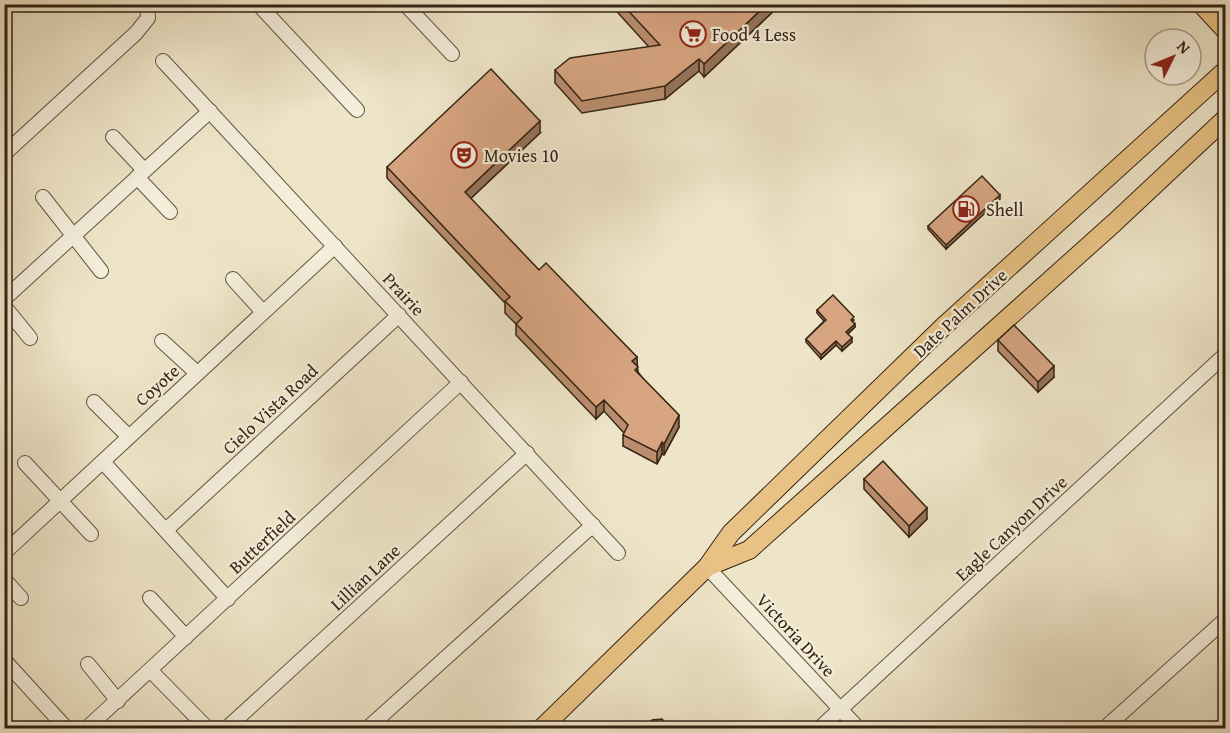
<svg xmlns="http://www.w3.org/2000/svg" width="1230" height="733" font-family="'Gentium Book Plus',serif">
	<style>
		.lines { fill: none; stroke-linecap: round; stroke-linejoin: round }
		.minor-casing { stroke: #635441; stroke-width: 16 }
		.major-casing { stroke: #352314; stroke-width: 20 }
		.minor { stroke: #f4eedb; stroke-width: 14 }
		.major { stroke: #e7c284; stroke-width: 18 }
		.wall { fill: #b98e6f; stroke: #352314; stroke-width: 1.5 }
		.shaded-wall { fill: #96745a; stroke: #352314; stroke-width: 1.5 }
		.building { fill: #d7a581; stroke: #352314; stroke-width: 1.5 }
		.labels { text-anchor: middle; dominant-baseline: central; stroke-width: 4.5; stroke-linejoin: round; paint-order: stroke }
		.poi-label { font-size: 18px; fill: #352314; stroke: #f4eedb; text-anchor: start }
		.street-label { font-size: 18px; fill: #352314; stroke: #f4eedb }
	</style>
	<rect width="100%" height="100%" fill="#eee5c8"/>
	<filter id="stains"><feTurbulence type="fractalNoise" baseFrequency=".00333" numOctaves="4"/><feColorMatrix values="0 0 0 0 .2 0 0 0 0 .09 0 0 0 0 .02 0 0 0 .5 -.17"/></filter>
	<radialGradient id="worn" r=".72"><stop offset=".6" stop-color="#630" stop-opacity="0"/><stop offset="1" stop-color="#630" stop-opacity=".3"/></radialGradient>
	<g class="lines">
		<g class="minor-casing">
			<g id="minor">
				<path d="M258 4 357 110"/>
				<path d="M405 4 452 54"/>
				<path d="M163 61 618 553"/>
				<path d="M113 137 144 170"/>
				<path d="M4 154 136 33 148 18 147 4"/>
				<path d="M137 177 170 212"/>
				<path d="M43 197 101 271"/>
				<path d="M233 279 262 311"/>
				<path d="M4 299 210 111"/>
				<path d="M4 306 30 338"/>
				<path d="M162 341 197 373"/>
				<path d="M94 402 128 436"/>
				<path d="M103 462 228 599"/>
				<path d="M25 463 91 534"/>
				<path d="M166 530 399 315"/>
				<path d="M4 553 335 246"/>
				<path d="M707 567 858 728"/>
				<path d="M4 579 21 598"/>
				<path d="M150 598 186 637"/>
				<path d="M4 660 66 728"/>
				<path d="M88 664 118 701"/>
				<path d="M151 671 207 728"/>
				<path d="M87 728 461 382"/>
				<path d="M227 728 527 453"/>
				<path d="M368 728 593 525"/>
				<path d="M820 728 1226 354"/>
				<path d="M1105 728 1226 619"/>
			</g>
		</g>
		<g class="major-casing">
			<g id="major">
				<path d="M1201 4 1226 31"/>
				<path d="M707 567 749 550 1114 223 1226 118"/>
				<path d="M542 728 707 567 731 533 944 326 1226 70"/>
			</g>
		</g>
		<use href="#minor" class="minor"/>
		<use href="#major" class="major"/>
	</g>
	<g class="wall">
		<path d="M610 4H780V5L704 77 699 71 665 99 582 113 555 83V70L649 47Z"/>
		<path d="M540 133 470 199 539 270 637 367 638 372 679 427 664 455 662 454 657 464 623 446V435L624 433 604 411 596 419 516 335V324L505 313V303L387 178V167Z"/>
		<path d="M1000 199 946 249 928 229V226Z"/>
		<path d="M817 310 854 320 853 322 855 327 848 334 852 342 842 351 836 345 821 359 806 342V339L824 321 817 313Z"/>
		<path d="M998 340 1054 377 1038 392 998 351Z"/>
		<path d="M864 479 927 519 909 537 864 489Z"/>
	</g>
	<g class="shaded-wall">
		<path d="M767 4 780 5 704 77V64Z"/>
		<path d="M699 59V71L665 99V86Z"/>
		<path d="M540 121V133L465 204V192Z"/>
		<path d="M1000 195V199L946 249V245Z"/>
		<path d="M855 324V327L846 335V332Z"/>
		<path d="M852 338V342L842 351V347Z"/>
		<path d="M836 341V345L821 359V355Z"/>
		<path d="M637 357 638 379 632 361Z"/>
		<path d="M1054 366V377L1038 392V382Z"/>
		<path d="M604 400V411L596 419V407Z"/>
		<path d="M679 415V427L664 455V444Z"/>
		<path d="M662 442V454L657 464V452Z"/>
		<path d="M927 508V519L909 537V526Z"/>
	</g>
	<g class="building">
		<path d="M622 4H767L704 64 699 59 665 86 582 101 555 70 570 58 660 45Z"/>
		<path d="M491 69 540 121 465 192 539 270 546 263 637 357 632 361 638 367 635 370 679 415 664 444 662 442 657 452 623 435 628 425 604 400 596 407 516 324 522 318 505 301 510 297 387 167Z"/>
		<path d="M982 176 1000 195 946 245 928 226Z"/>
		<path d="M833 295 854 317 851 320 855 324 846 332 852 338 842 347 836 341 821 355 806 339 826 320 817 310Z"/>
		<path d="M1014 325 1054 366 1038 382 998 340Z"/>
		<path d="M883 461 927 508 909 526 864 479Z"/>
		<path d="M662 719 671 729H643L652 720Z"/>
	</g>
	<defs>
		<g id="supermarket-ring" transform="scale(1.35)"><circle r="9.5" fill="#f4eedb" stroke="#8f2418" stroke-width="1.5"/><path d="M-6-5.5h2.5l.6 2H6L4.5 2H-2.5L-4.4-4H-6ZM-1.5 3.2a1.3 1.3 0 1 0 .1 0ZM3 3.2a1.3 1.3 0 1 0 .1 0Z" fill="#8f2418"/></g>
		<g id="theatre-ring" transform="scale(1.35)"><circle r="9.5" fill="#f4eedb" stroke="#8f2418" stroke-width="1.5"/><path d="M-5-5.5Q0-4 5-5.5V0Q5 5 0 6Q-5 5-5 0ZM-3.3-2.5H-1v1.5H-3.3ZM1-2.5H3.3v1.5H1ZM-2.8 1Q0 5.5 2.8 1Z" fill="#8f2418"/></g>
		<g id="fuel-ring" transform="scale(1.35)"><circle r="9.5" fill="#f4eedb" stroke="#8f2418" stroke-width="1.5"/><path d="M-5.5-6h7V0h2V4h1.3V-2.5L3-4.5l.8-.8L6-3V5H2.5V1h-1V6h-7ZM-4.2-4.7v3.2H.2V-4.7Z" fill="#8f2418"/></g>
	</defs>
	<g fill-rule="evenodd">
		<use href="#supermarket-ring" x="693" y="34"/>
		<use href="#theatre-ring" x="464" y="155"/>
		<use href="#fuel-ring" x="966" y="209"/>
	</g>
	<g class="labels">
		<g class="poi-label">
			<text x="712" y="34">Food 4 Less</text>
			<text x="484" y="155">Movies 10</text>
			<text x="986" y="209">Shell</text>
		</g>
		<g class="street-label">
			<text transform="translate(404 294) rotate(47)">Prairie</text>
			<text transform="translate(960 313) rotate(-43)">Date Palm Drive</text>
			<text transform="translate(157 385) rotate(-42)">Coyote</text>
			<text transform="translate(270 409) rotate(-43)">Cielo Vista Road</text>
			<text transform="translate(1011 528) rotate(-43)">Eagle Canyon Drive</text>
			<text transform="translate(262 542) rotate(-43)">Butterfield</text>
			<text transform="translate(365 577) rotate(-43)">Lillian Lane</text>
			<text transform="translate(796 635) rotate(47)">Victoria Drive</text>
		</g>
	</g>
	<rect width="1230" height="733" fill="none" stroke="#eee5c8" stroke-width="24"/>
	<rect x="6" y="6" width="1218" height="721" fill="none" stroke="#352314" stroke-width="3"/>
	<rect x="12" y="12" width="1206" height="709" fill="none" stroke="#352314" stroke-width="1.5"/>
	<g transform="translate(1173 57) rotate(47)"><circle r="28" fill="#f4eedb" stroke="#a89d8b" stroke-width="1.5"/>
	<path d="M0-4.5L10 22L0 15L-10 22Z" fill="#8f2418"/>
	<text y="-9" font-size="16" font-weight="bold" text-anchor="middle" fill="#352314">N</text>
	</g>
	<rect width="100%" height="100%" filter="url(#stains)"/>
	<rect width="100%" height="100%" fill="url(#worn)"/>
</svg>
